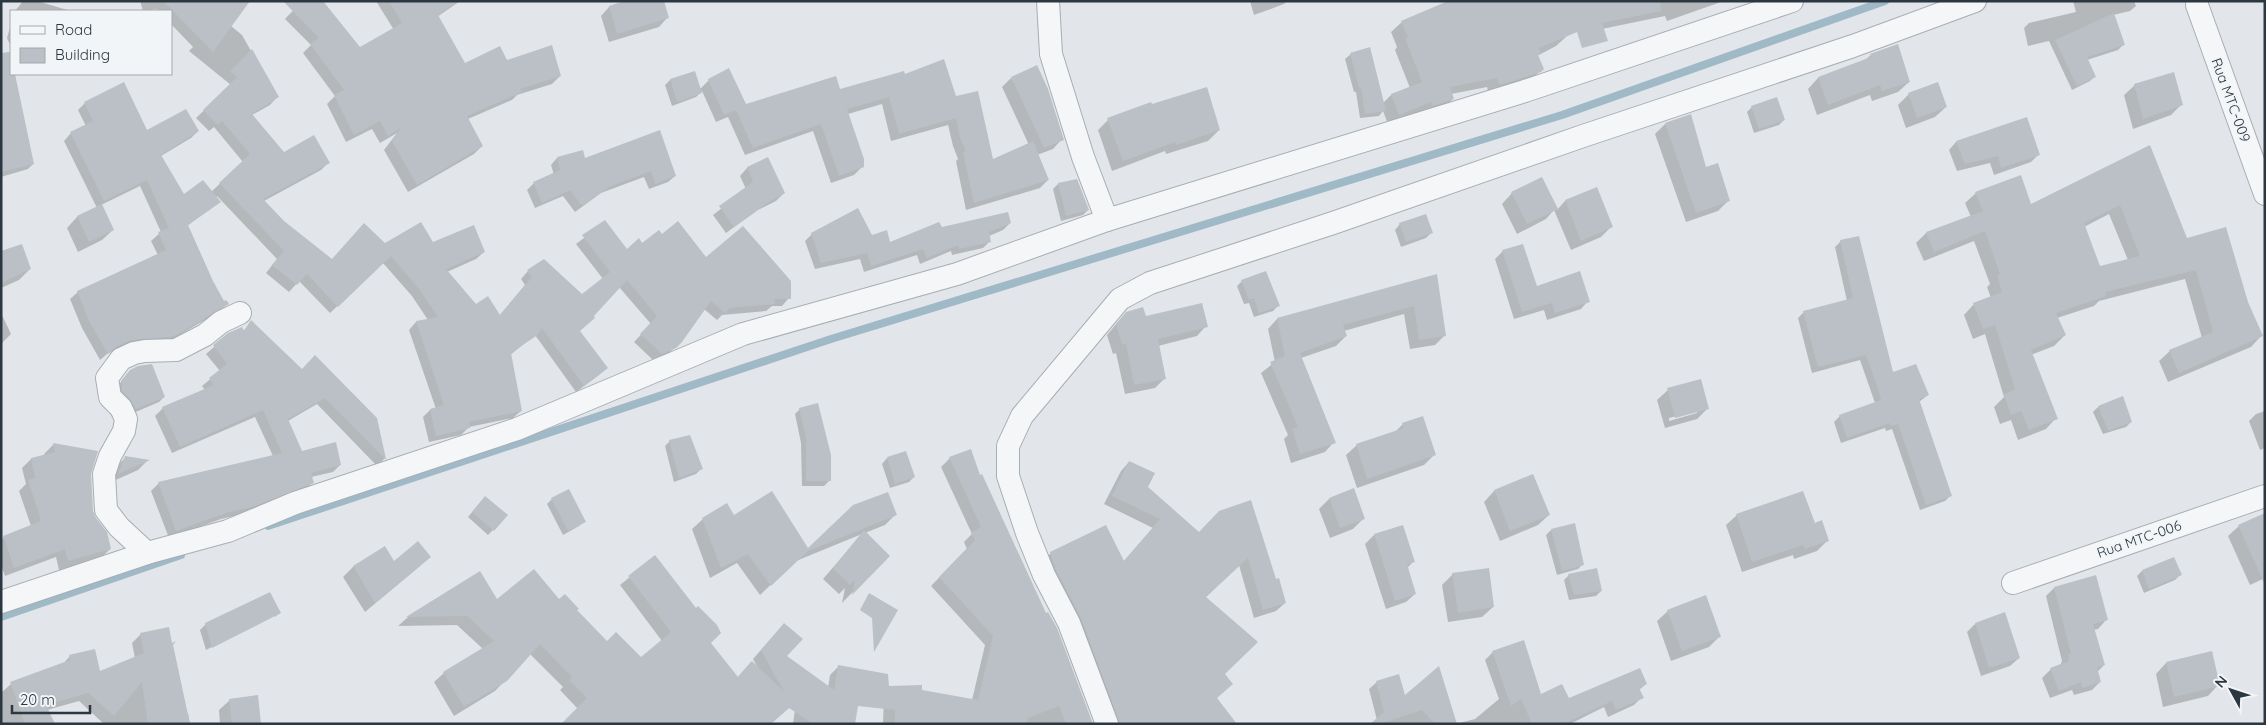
<svg xmlns="http://www.w3.org/2000/svg" width="2266" height="725" font-family="Quicksand,sans-serif">
	<style>
		.shadow { fill: #0003; fill-rule: evenodd }
		.lines { fill: none; stroke-linecap: round; stroke-linejoin: round }
		.stream { stroke: #9fb9c7; stroke-width: 8 }
		.building { fill: #bac0c6; fill-rule: evenodd }
		.street-casing { stroke: #a7aeb4; stroke-width: 24 }
		.street { stroke: #f5f6f8; stroke-width: 22 }
		.labels { text-anchor: middle; dominant-baseline: central; stroke-width: 4.5; stroke-linejoin: round; paint-order: stroke }
		.street-label { font-size: 14px; fill: #2b3741; stroke: #f2f5f7 }
	</style>
	<rect width="100%" height="100%" fill="#e2e6ea"/>
	<g class="shadow">
		<path d="M23 1H37L71 11H15Z"/>
		<path d="M140 1H249L231 26 242 35 277 97 270 105 252 115 284 154 328 163 321 170 264 201 283 221 332 260 385 244H433L484 252 476 259 447 272 476 306 499 316 525 285 521 279 528 271 582 296 603 279 576 244 605 222 626 250 661 236 789 298 782 306H772L766 311 722 315 717 320 704 309 675 347 667 355 654 361 634 342 651 324 619 287 579 331 606 368 599 375 576 392 535 335 510 355 521 411 513 418 469 427 461 435 429 442 423 417 430 410 436 409 409 330 416 322 428 320 412 296 383 263 330 313 299 281 289 292 266 273 277 259 217 196 216 198 219 202 187 226 212 282 224 303 227 304 220 311 169 341 123 347 107 354 100 360 82 328 70 299 78 292 158 255 151 241 161 232 140 186 101 205 113 230 102 240 78 252 67 228 77 217 97 208 64 141 71 133 86 126 78 110 85 103 146 132 198 131 191 138 161 156 184 196 211 192 243 162 214 127 209 131 196 118 231 85 189 51 193 47 171 24V11H158L157 9 143 11Z"/>
		<path d="M302 1 353 65 394 30 376 1H460L437 17 465 65 506 61 560 76 552 84 517 95 512 100 468 119 482 146 474 154 408 192 384 150 397 133 380 143 372 129 346 142 327 104 335 96 303 53 311 45 285 19Z"/>
		<path d="M1250 1H1287L1284 4 1254 15Z"/>
		<path d="M1444 1H1553L1567 36 1556 46 1537 56 1543 68 1529 82 1489 95 1487 87 1451 94 1453 99 1442 109 1388 124 1383 111 1379 116 1360 118 1356 92H1354L1345 59 1351 54 1382 104 1391 95 1410 88 1395 50 1397 47 1391 32 1402 22 1445 4Z"/>
		<path d="M1588 1H1724L1667 21 1665 16 1597 30Z"/>
		<path d="M2073 1H2134L2136 6 2130 11 2113 15 2123 45 2118 50 2087 60 2095 76 2090 81 2072 90 2049 41 2028 46 2024 28 2029 23 2076 12Z"/>
		<path d="M621 3 667 18 659 27 609 42 601 16 609 7Z"/>
		<path d="M11 24V47L7 38Z"/>
		<path d="M1871 55 1909 82 1898 92 1872 101 1870 95 1817 115 1808 89 1818 78 1865 60Z"/>
		<path d="M694 72 700 89 709 80 745 105 839 91 904 75 956 98 992 161 1029 145 1002 87 1011 78 1062 139 1053 149 1037 155 1048 180 1040 188 966 210 956 161 958 159 953 146 948 125 891 141 882 104 848 114 862 167 854 175 831 183 813 131 745 155 728 117 716 122 702 91 696 97 672 106 665 85 670 80Z"/>
		<path d="M2135 85 2181 105 2171 115 2133 129 2124 95Z"/>
		<path d="M1909 94 1946 107 1935 117 1906 128 1898 105Z"/>
		<path d="M1752 107 1784 120 1779 125 1754 133 1747 112Z"/>
		<path d="M2026 118 2039 154 2031 162 1994 175 1990 163 1957 171 1949 150 1956 142Z"/>
		<path d="M1108 120 1219 130 1208 141 1166 154 1165 151 1112 171 1098 130Z"/>
		<path d="M1665 124 1729 200 1718 211 1686 222 1655 134Z"/>
		<path d="M1 128 33 164 28 169 1 177Z"/>
		<path d="M659 131 675 176 668 182 649 189 644 177 601 193 575 212 563 196 535 208 527 190 534 183 554 175 551 165 557 158 582 151 584 160Z"/>
		<path d="M2149 146 2186 240 2246 303 2261 336 2251 347 2168 382 2159 361 2170 351 2202 338 2185 279 2099 301 2094 306 2057 318 2065 335 2054 346 2031 355 2056 418 2046 429 2018 440 2011 420 2000 424 1994 407 2004 397 1985 334 1973 339 1964 315 1974 304 1991 298 1987 287 1990 284 1974 241 1924 261 1916 243 1926 233 1971 217 1965 203 1976 193 2030 205ZM2109 214 2128 260 2100 268 2084 227Z"/>
		<path d="M767 159 784 193 776 201 758 210 726 233 713 215 746 189 740 176 747 168Z"/>
		<path d="M1541 179 1557 210 1565 201 1596 189 1612 226 1601 237 1571 250 1554 210 1546 219 1517 234 1502 204 1512 193Z"/>
		<path d="M1058 184 1088 210 1083 215 1061 221 1053 189Z"/>
		<path d="M1010 223 1003 230 989 236 990 241 983 248 952 255 951 251 920 264 917 255 864 272 860 259 815 269 805 241 812 234 872 237 890 244 941 229Z"/>
		<path d="M1400 224 1431 233 1426 238 1401 247 1395 230Z"/>
		<path d="M1841 241 1892 374 1928 395 1919 402 1951 495 1945 501 1920 510 1892 429 1886 431 1885 428 1841 443 1834 422 1840 416 1875 403 1860 360 1812 373 1798 318 1804 312 1847 301 1835 247Z"/>
		<path d="M1503 251 1536 287 1588 301 1581 309 1547 320 1544 310 1514 319 1495 259Z"/>
		<path d="M1 253 30 269 19 280 1 288Z"/>
		<path d="M1436 276 1445 335 1435 345 1410 349 1404 314 1344 331 1346 336 1336 346 1301 358 1334 442 1325 452 1291 463 1284 439 1288 435 1261 373 1275 362 1268 329 1277 319Z"/>
		<path d="M1242 281 1278 306 1273 311 1254 317 1249 303 1244 304 1237 286Z"/>
		<path d="M1 313 11 334 1 344Z"/>
		<path d="M1145 318 1206 326 1197 336 1158 346 1164 379 1155 388 1125 394 1116 353 1113 354 1107 335 1117 323Z"/>
		<path d="M252 322 385 458 377 466 317 404 288 421 302 452 340 465 333 472 311 477 313 482 305 490 243 514 221 519 169 538 151 491 159 483 273 456 255 417 172 453 155 416 163 408 205 390 202 386 220 371 206 354 229 334 243 331Z"/>
		<path d="M130 371 164 397 159 402 131 414 116 388Z"/>
		<path d="M1668 390 1708 408 1697 419 1665 428 1657 400ZM1697 411V413L1669 421V418Z"/>
		<path d="M2098 407 2131 422 2126 427 2103 434 2093 412Z"/>
		<path d="M800 409 829 481 824 486H802L801 443 795 414Z"/>
		<path d="M2265 411V448L2260 450 2249 421 2256 414Z"/>
		<path d="M1403 424 1435 454 1424 465 1357 488 1346 455 1357 445 1395 432Z"/>
		<path d="M670 441 701 469 696 474 674 482 665 446Z"/>
		<path d="M53 445 96 452 90 474 92 511 110 549 101 558 59 570 56 557 5 576 1 565V539L31 526 19 491 26 484 22 468 31 459 45 456 44 454Z"/>
		<path d="M126 457 147 461 138 470 109 483 115 468Z"/>
		<path d="M887 458 914 477 909 482 890 488 882 464Z"/>
		<path d="M950 458 979 477 1092 724H883L884 695 921 691 972 700 985 645 931 586 967 549 964 542 972 534 941 467Z"/>
		<path d="M1129 462 1146 487 1199 533 1210 521 1275 580 1285 603 1276 611 1254 618 1239 565 1205 598 1223 674 1216 699 1235 724H1109L1042 562 1051 553 1123 562 1153 528 1104 504 1121 471Z"/>
		<path d="M1533 475 1549 515 1538 525 1500 541 1484 502 1494 491Z"/>
		<path d="M552 499 584 521 579 526 563 535 547 504Z"/>
		<path d="M1329 499 1364 518 1353 529 1330 538 1319 509Z"/>
		<path d="M480 503 493 530 488 535 468 517Z"/>
		<path d="M896 514 885 525 865 533 888 556 842 603 845 588 839 594 823 579 862 534 796 561 760 595 737 563 710 578 692 529 703 519 733 517 808 550Z"/>
		<path d="M1737 515 1814 524 1827 541 1817 551 1794 559 1793 555 1742 572 1726 525Z"/>
		<path d="M1402 526 1413 562 1407 568 1415 594 1406 602 1386 609 1365 544 1374 535Z"/>
		<path d="M2239 526 2265 578 2250 585 2228 536Z"/>
		<path d="M1551 530 1583 564 1578 569 1557 575 1546 535Z"/>
		<path d="M385 548 394 563 420 566 365 612 343 577 353 567Z"/>
		<path d="M655 557 696 610 710 643 737 678 751 662 758 668 753 659 776 633 786 657 828 688 830 675 839 666 854 724H793L796 702 770 724 662 641 620 585Z"/>
		<path d="M2173 558 2180 575 2175 580 2144 593 2137 576 2142 571Z"/>
		<path d="M479 573 496 601H559L576 611 620 724 578 709 560 690 563 687 530 654 495 691 454 716 434 682 444 673 483 649 457 625 398 626 407 618Z"/>
		<path d="M1453 574 1493 607 1482 617 1448 622 1442 585Z"/>
		<path d="M1569 575 1601 591 1596 596 1569 600 1564 580Z"/>
		<path d="M2054 588 2106 620 2098 629 2093 630 2104 665 2097 672 2100 682 2092 690 2074 695 2072 690 2050 698 2042 678 2051 669 2060 666 2062 661 2046 596Z"/>
		<path d="M1668 611 1719 637 1709 647 1671 661 1657 621Z"/>
		<path d="M279 613 275 617V615L206 650 200 630 206 624Z"/>
		<path d="M1975 624 2019 658 2010 666 1981 676 1967 632Z"/>
		<path d="M141 634 186 713H188L190 724H104L79 701 47 710 54 724H1V693L11 684 62 665 70 656 99 673 135 658 132 643Z"/>
		<path d="M1493 652 1540 696 1571 706 1646 684 1639 690 1642 697 1634 705 1608 717 1604 707 1570 724H1565L1566 719 1561 724H1378L1369 689 1377 682 1455 724 1475 719 1499 699 1485 660Z"/>
		<path d="M2211 653 2218 685 2208 696 2163 707 2156 674 2166 663Z"/>
		<path d="M230 700 260 724H220L219 710Z"/>
	</g>
	<g class="lines">
		<g class="stream">
			<path d="M268 526 831 339 1562 115 1885 1"/>
			<path d="M1 617 181 555"/>
		</g>
	</g>
	<g class="building">
		<path d="M163 1H250L213 52Z"/>
		<path d="M283 1H323L360 47 402 23 389 1H458L438 15 465 63 500 46 507 60 552 45 561 76 520 89 522 92 467 116 483 146 417 185 392 141 401 128 388 136 380 121 354 135 334 95 344 90 310 44 319 38Z"/>
		<path d="M624 1H664L669 18 617 34 609 6Z"/>
		<path d="M1448 1H1660L1661 11 1602 23 1608 41 1582 48 1577 32 1539 48 1541 54 1538 55 1544 69 1541 72 1500 85 1497 78 1450 87 1454 99 1432 106 1431 102 1399 115 1391 94 1422 82 1405 38 1408 37 1401 21Z"/>
		<path d="M2114 13 2125 45 2087 57 2096 77 2077 86 2055 40Z"/>
		<path d="M1898 44 1910 82 1882 91 1880 85 1828 105 1818 77 1871 57 1870 54Z"/>
		<path d="M1370 47 1386 111 1365 114 1361 87 1359 88 1350 53Z"/>
		<path d="M252 49 279 97 252 114 284 152 314 135 330 163 263 199 284 221 332 259 364 223 385 243 421 222 433 242 474 225 485 252 446 269 476 304 488 296 500 315 532 277 527 270 544 259 582 294 610 272 582 235 605 220 627 249 639 238 642 243 659 230 662 234 678 221 706 257 743 226 791 281V299H774L775 304 729 308 725 313 711 301 682 342 676 348 662 354 640 334 657 316 627 280 594 316 595 318 580 331 608 368 584 386 542 328 536 336 511 353 522 411 469 422 470 428 436 436 430 409 444 405 416 321 438 317 419 289 391 256 338 307 307 274 297 285 272 265 284 251 219 183 250 154 222 121 218 125 203 110 237 77 230 71Z"/>
		<path d="M10 52 11 74H15L34 164 1 172V53Z"/>
		<path d="M944 59 956 96 978 91 993 159 1033 141 1049 180 974 203 963 152 966 151 960 138 956 118 899 134 889 97 847 109 864 159V167L839 176 821 124 753 148 736 110 724 115 708 79 729 68 746 104 836 76 840 89 904 71 905 74Z"/>
		<path d="M1037 65 1048 89 1064 140 1044 148 1011 77Z"/>
		<path d="M695 71 702 93 677 102 670 79Z"/>
		<path d="M2174 72 2183 105 2143 119 2134 84Z"/>
		<path d="M124 82 147 130 186 109 199 131 161 155 184 194 203 180 221 202 188 225 213 281 224 301 226 300 229 304 178 334 171 337 131 340 116 347 108 354 89 321 77 291 166 250 158 232 169 228 147 180 104 201 70 132 93 121 84 102Z"/>
		<path d="M1938 82 1947 107 1917 118 1908 93Z"/>
		<path d="M1207 87 1220 130 1176 145 1175 142 1123 161 1107 118 1151 102 1152 104Z"/>
		<path d="M1777 97 1785 120 1759 129 1751 106Z"/>
		<path d="M1691 114 1706 167 1718 163 1730 201 1696 213 1665 123Z"/>
		<path d="M2027 117 2040 155 2001 168 1998 156 1965 164 1956 141Z"/>
		<path d="M660 130 676 176 655 184 651 171 609 187 582 206 570 190 542 203 533 182 560 170 557 157 583 150 585 158Z"/>
		<path d="M2150 145 2187 238 2226 227 2248 302 2263 336 2179 373 2169 350 2213 332 2196 270 2105 292 2106 296 2056 313 2066 335 2031 350 2058 419 2029 430 2021 411 2011 415 2004 395 2015 389 1995 325 1983 329 1973 303 2002 292 1997 276 2000 274 1985 231 1934 252 1926 232 1983 211 1975 192 2021 175 2031 204ZM2120 205 2140 256 2100 266 2084 223Z"/>
		<path d="M768 157 785 193 767 203 734 227 719 206 753 182 747 167Z"/>
		<path d="M1542 177 1558 209 1527 224 1511 192Z"/>
		<path d="M1077 179 1089 210 1066 216 1058 183Z"/>
		<path d="M1597 187 1613 227 1581 241 1565 200Z"/>
		<path d="M102 204 114 230 89 242 77 216Z"/>
		<path d="M858 208 872 235 887 230 890 242 939 222 942 227 1008 212 1011 223 989 232 991 242 959 249 958 245 927 258 923 249 871 266 867 253 821 263 811 233Z"/>
		<path d="M1426 214 1433 233 1406 242 1399 223Z"/>
		<path d="M1859 236 1893 372 1916 364 1929 395 1919 399 1952 496 1926 505 1898 424 1891 426 1890 423 1847 438 1839 415 1881 400 1879 392 1866 355 1818 367 1803 311 1853 298 1840 240Z"/>
		<path d="M22 244 31 269 1 283V251Z"/>
		<path d="M1523 244 1537 286 1580 271 1590 302 1555 313 1552 303 1522 312 1502 250Z"/>
		<path d="M1266 271 1280 306 1259 313 1254 298 1249 300 1241 280Z"/>
		<path d="M1437 274 1446 336 1419 340 1414 306 1343 325 1347 336 1300 353 1336 443 1300 454 1292 429 1298 427 1270 362 1285 356 1277 318Z"/>
		<path d="M1202 303 1208 327 1158 339 1166 379 1134 385 1126 344 1122 345 1116 324 1126 312 1143 307 1146 316Z"/>
		<path d="M251 320 302 369 315 355 377 418 386 459H385L325 398 288 419 302 451 336 442 341 465 311 473 314 483 252 507 229 512 176 531 158 482 282 453 263 410 180 447 162 407 214 385 209 378 227 364 213 345 228 333 242 327 244 331Z"/>
		<path d="M152 364 165 397 136 409 130 399 122 391 121 381 130 370 138 366Z"/>
		<path d="M1701 379 1709 409 1675 418 1667 388Z"/>
		<path d="M2123 396 2132 422 2108 431 2098 406Z"/>
		<path d="M818 403 831 455V481H806V438L799 408Z"/>
		<path d="M1423 416 1436 455 1367 479 1356 444 1404 428 1402 423Z"/>
		<path d="M690 435 703 469 679 478 669 440Z"/>
		<path d="M53 443 98 451 91 474 93 511 96 518 107 532 111 549 68 561 65 549 14 568 3 536 41 521 28 480 35 478 31 458 55 452Z"/>
		<path d="M971 449 980 475 982 474 1046 613 1048 612 1057 628 1093 724H1066L1059 706 1028 718 1027 724H895V710L858 706 855 724H813L789 708 771 724H561L587 698 569 680 572 677 540 644 507 681 464 707 443 672 494 641 467 616 406 617 480 571 497 599 534 569 559 599 565 594 579 609 577 610 607 641 616 632 641 657 671 632 628 576 655 555 696 608 698 606 717 625 721 633 711 643 738 677 752 661 784 692 761 650 784 623 803 639 787 656 834 690 838 665 888 674 889 686 922 685V690L978 700 993 636 939 577 975 540 971 533 981 527 949 457Z"/>
		<path d="M906 451 915 477 895 484 887 457Z"/>
		<path d="M125 456 150 460 118 474Z"/>
		<path d="M1129 461 1155 473 1148 487 1199 532 1219 511 1251 500 1276 579 1279 578 1286 603 1263 610 1248 558 1206 597 1258 642 1225 674 1233 684 1217 698 1237 724H1120L1081 618 1056 570 1050 552 1106 525 1124 561 1160 519 1112 496Z"/>
		<path d="M1533 474 1550 515 1510 531 1494 490Z"/>
		<path d="M1354 488 1365 519 1340 528 1329 498Z"/>
		<path d="M569 489 586 522 568 531 551 498Z"/>
		<path d="M772 491 808 548 853 505 888 492 897 515 808 551 771 586 748 554 721 568 702 518 727 503 734 515Z"/>
		<path d="M1803 491 1815 523 1822 520 1829 541 1805 549 1803 545 1752 562 1736 514Z"/>
		<path d="M485 496 508 515 494 531 472 512Z"/>
		<path d="M2265 513V585L2238 525Z"/>
		<path d="M1575 523 1584 565 1562 571 1551 529Z"/>
		<path d="M1403 525 1415 562 1407 564 1416 594 1395 601 1374 534Z"/>
		<path d="M864 530 890 556 852 595 855 580 850 585 833 568Z"/>
		<path d="M418 541 431 557 375 603 353 566 385 546 394 561Z"/>
		<path d="M2174 557 2182 575 2149 589 2142 570Z"/>
		<path d="M1489 568 1494 607 1458 613 1452 573Z"/>
		<path d="M1597 568 1602 591 1574 595 1568 574Z"/>
		<path d="M2096 575 2108 620 2093 624 2105 665 2097 667 2101 682 2082 688 2081 682 2059 691 2050 668 2069 661 2068 654H2071L2054 587Z"/>
		<path d="M270 592 281 613 212 648 205 623Z"/>
		<path d="M869 593 898 610 874 652 872 618 860 610Z"/>
		<path d="M1706 595 1721 637 1682 651 1667 610Z"/>
		<path d="M2005 612 2020 658 1989 668 1975 623Z"/>
		<path d="M169 627 172 643 176 641 173 645 190 724H148L142 682 114 716 88 693 46 705 55 724H25L10 682 70 660 69 655 95 649 100 671 144 653 140 633Z"/>
		<path d="M1524 640 1541 694 1562 684 1569 698 1640 668 1647 684 1639 688 1644 698 1616 710 1612 701 1563 724H1532L1521 699 1511 706 1492 651Z"/>
		<path d="M2212 651 2220 686 2174 697 2166 662Z"/>
		<path d="M1439 666 1457 724H1435L1422 710 1379 724H1370L1384 712 1376 681 1399 674 1405 695Z"/>
		<path d="M258 695 261 724H232L229 699Z"/>
	</g>
	<g class="lines">
		<g class="street-casing">
			<g id="street">
				<path d="M1048 1 1051 54 1083 157 1107 220"/>
				<path d="M2197 5 2265 194"/>
				<path d="M147 553 119 527 106 510 104 474 110 456 124 431 126 419 121 408 110 397 107 378 121 359 134 353 145 351 176 350 205 335 221 322 240 313"/>
				<path d="M2013 583 2265 496"/>
				<path d="M1 602 147 553 228 531 295 503 517 429 743 334 957 274 1107 220 1525 91 1792 1"/>
				<path d="M1107 724 1069 623 1044 575 1027 533 1008 476V446L1022 416 1120 299 1150 283 1333 223 1583 136 1853 46 1975 1"/>
			</g>
		</g>
		<use href="#street" class="street"/>
	</g>
	<g class="labels">
		<g class="street-label">
			<text transform="translate(2231 100) rotate(70)">Rua MTC-009</text>
			<text transform="translate(2139 539) rotate(-19)">Rua MTC-006</text>
		</g>
	</g>
	<rect width="2266" height="725" fill="none" stroke="#2b3741" stroke-width="5"/>
	<rect x="10" y="10" width="162" height="65" fill="#f2f5f7" stroke="#a2a9ae"/>
	<rect x="20" y="26" width="25" height="8" fill="#f5f6f8" stroke="#a2a9ae"/>
	<text x="55" y="35" font-size="15" fill="#2b3741">Road</text>
	<rect x="20" y="48" width="25" height="15" fill="#bac0c6" stroke="#a2a9ae"/>
	<text x="55" y="60" font-size="15" fill="#2b3741">Building</text>
	<g transform="translate(2231 690) rotate(310)" stroke="#f2f5f7" stroke-width="4" paint-order="stroke">
	<path d="M0-4L9 19L0 12L-9 19Z" fill="#2b3741"/>
	<text y="-8" font-size="14" font-weight="bold" text-anchor="middle" fill="#2b3741">N</text>
	</g>
	<path d="M12 705v8h78v-8" fill="none" stroke="#2b3741" stroke-width="2.5"/>
	<text x="20" y="705" font-size="15" fill="#2b3741" stroke="#f2f5f7" stroke-width="4" paint-order="stroke">20 m</text>
</svg>
